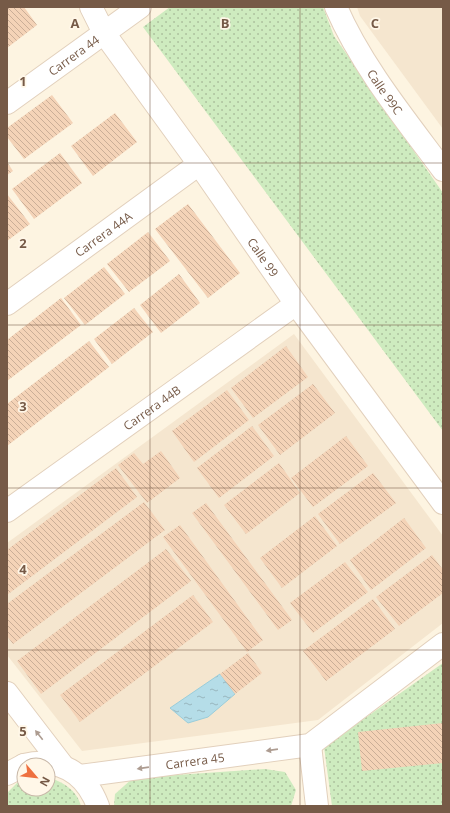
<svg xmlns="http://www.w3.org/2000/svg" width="450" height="813" font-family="'Open Sans',sans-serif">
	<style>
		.residential { fill: #f5e6cf }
		.green { fill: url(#green-dots) }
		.water { fill: url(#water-ripples); stroke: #9acdda }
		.building { fill: url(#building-back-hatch) }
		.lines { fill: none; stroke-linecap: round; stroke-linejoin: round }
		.street-casing { stroke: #e2d0bc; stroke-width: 24 }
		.street { stroke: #fff; stroke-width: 22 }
		.oneway { fill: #ad9c91 }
		.grid { fill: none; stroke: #765a47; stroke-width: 1; stroke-opacity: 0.55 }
		.labels { text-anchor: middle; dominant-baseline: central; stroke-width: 3.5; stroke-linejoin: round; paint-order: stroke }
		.street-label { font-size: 12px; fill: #765a47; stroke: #fff7e8 }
		.grid-label { font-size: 13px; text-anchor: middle; font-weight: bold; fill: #765a47; stroke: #fff7e8; stroke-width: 3.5; stroke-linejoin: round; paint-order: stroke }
	</style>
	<defs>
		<pattern id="green-dots" width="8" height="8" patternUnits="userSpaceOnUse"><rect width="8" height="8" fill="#ceebbf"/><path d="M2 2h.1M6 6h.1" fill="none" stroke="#acc19d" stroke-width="1.8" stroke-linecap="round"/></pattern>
		<pattern id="water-ripples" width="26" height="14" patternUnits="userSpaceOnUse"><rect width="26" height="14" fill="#b5dde8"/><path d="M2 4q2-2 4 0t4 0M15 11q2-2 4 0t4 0" fill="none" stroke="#98b6be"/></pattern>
		<pattern id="building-back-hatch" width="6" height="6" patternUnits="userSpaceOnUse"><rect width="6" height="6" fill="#f4d3b7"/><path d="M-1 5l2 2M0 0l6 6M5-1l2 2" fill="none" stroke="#caae97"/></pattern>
	</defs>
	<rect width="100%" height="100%" fill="#fdf4e1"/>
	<g class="residential">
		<path d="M357 7H443V129L360 16Z"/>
		<path d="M294 334 443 536V623L318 720 82 751 7 655V543Z"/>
	</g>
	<g class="green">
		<path d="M170 7H323L334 36 443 193V431L143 27Z"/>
		<path d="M443 663V806H332L324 747Z"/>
		<path d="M265 769 285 772 296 790 291 806H114L115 794 133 778Z"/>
		<path d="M48 777C63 782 77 790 81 806H7V793L17 783 24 780V789H48Z"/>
	</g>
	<path class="water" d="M220 674 235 694 208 717 188 723 170 708Z"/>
	<g class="building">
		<path d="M7 7H24L37 25 7 48Z"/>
		<path d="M52 95 73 123 24 159 7 137V128Z"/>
		<path d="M115 113 137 142 93 176 71 146Z"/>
		<path d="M60 153 82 183 34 219 12 189Z"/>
		<path d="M7 162 13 171 7 175Z"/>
		<path d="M7 194 30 224 7 241Z"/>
		<path d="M188 204 240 273 208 298 155 229Z"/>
		<path d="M148 232 170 261 129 292 107 264Z"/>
		<path d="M104 267 125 294 85 325 64 298Z"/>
		<path d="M179 274 200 303 161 333 140 305Z"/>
		<path d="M61 298 81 325 7 381V340Z"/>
		<path d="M134 308 153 332 112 364 94 339Z"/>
		<path d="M89 341 109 367 7 446V404Z"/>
		<path d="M286 346 308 377 253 418 231 388Z"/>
		<path d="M313 384 335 413 280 455 258 425Z"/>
		<path d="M227 390 249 420 194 462 172 431Z"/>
		<path d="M252 426 274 456 219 498 197 468Z"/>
		<path d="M346 436 368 466 313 507 291 478Z"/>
		<path d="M161 451 180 478 147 503 118 465 134 453 143 464Z"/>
		<path d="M279 463 300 493 246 534 224 505Z"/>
		<path d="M116 468 137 497 7 595V550Z"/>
		<path d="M373 473 396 503 340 544 318 514Z"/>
		<path d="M144 502 165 530 13 644 7 636V604Z"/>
		<path d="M206 503 292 620 278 630 192 513Z"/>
		<path d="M315 516 337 546 282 588 260 558Z"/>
		<path d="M404 518 426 548 371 590 350 560Z"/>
		<path d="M180 525 263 640 247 652 163 537Z"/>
		<path d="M166 549 191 581 41 694 17 661Z"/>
		<path d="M432 555 443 570V593L399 626 376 597Z"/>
		<path d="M345 562 368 592 313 633 290 603Z"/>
		<path d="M193 595 213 622 80 722 60 695Z"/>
		<path d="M373 599 395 629 326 681 303 651Z"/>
		<path d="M248 653 262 673 235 694 220 674Z"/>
		<path d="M443 723V763L362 771 358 732Z"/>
	</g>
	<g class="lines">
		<g class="street-casing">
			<g id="street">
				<path id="s1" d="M91 7 104 33 199 164 296 304 443 503"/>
				<path id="s2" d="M336 7C361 65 405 119 443 170"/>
				<path id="s3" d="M7 103 140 7"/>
				<path id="s4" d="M7 304 199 164"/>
				<path id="s5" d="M7 511 296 304"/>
				<path d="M7 693 63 766"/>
				<path d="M310 745 317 806"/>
				<path d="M24 765C60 757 85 772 98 806"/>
				<path d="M7 774 24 765"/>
				<path id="s6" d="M80 776 310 745 443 644"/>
			</g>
		</g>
		<use href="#street" class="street"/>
	</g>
	<defs><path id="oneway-solid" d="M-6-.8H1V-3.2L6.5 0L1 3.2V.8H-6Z"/></defs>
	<g class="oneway">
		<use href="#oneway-solid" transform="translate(39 735) rotate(-128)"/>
		<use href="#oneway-solid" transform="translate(272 750) rotate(172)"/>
		<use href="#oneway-solid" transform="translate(143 768) rotate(172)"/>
	</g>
	<path class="grid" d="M150 7V806M300 7V806M7 163H443M7 325H443M7 488H443M7 650H443"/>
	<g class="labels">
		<g class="street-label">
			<text stroke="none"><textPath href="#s3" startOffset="82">Carrera 44</textPath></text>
			<text stroke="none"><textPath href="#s2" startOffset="98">Calle 99C</textPath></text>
			<text stroke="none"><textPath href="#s4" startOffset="119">Carrera 44A</textPath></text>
			<text stroke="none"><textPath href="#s1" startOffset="304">Calle 99</textPath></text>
			<text stroke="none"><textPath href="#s5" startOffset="178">Carrera 44B</textPath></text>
			<text stroke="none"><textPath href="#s6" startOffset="116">Carrera 45</textPath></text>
		</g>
	</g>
	<g class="grid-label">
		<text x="75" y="28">A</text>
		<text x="225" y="28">B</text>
		<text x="375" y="28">C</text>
		<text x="23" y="86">1</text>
		<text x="23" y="248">2</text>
		<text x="23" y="411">3</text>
		<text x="23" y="574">4</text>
		<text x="23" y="736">5</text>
	</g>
	<rect width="450" height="813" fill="none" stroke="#765a47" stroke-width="16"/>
	<g transform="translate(36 777) rotate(118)"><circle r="19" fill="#fff7e8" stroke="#c8b8a8"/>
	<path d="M0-3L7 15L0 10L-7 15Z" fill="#ee703f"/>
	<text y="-6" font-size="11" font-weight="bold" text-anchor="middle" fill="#765a47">N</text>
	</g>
</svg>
